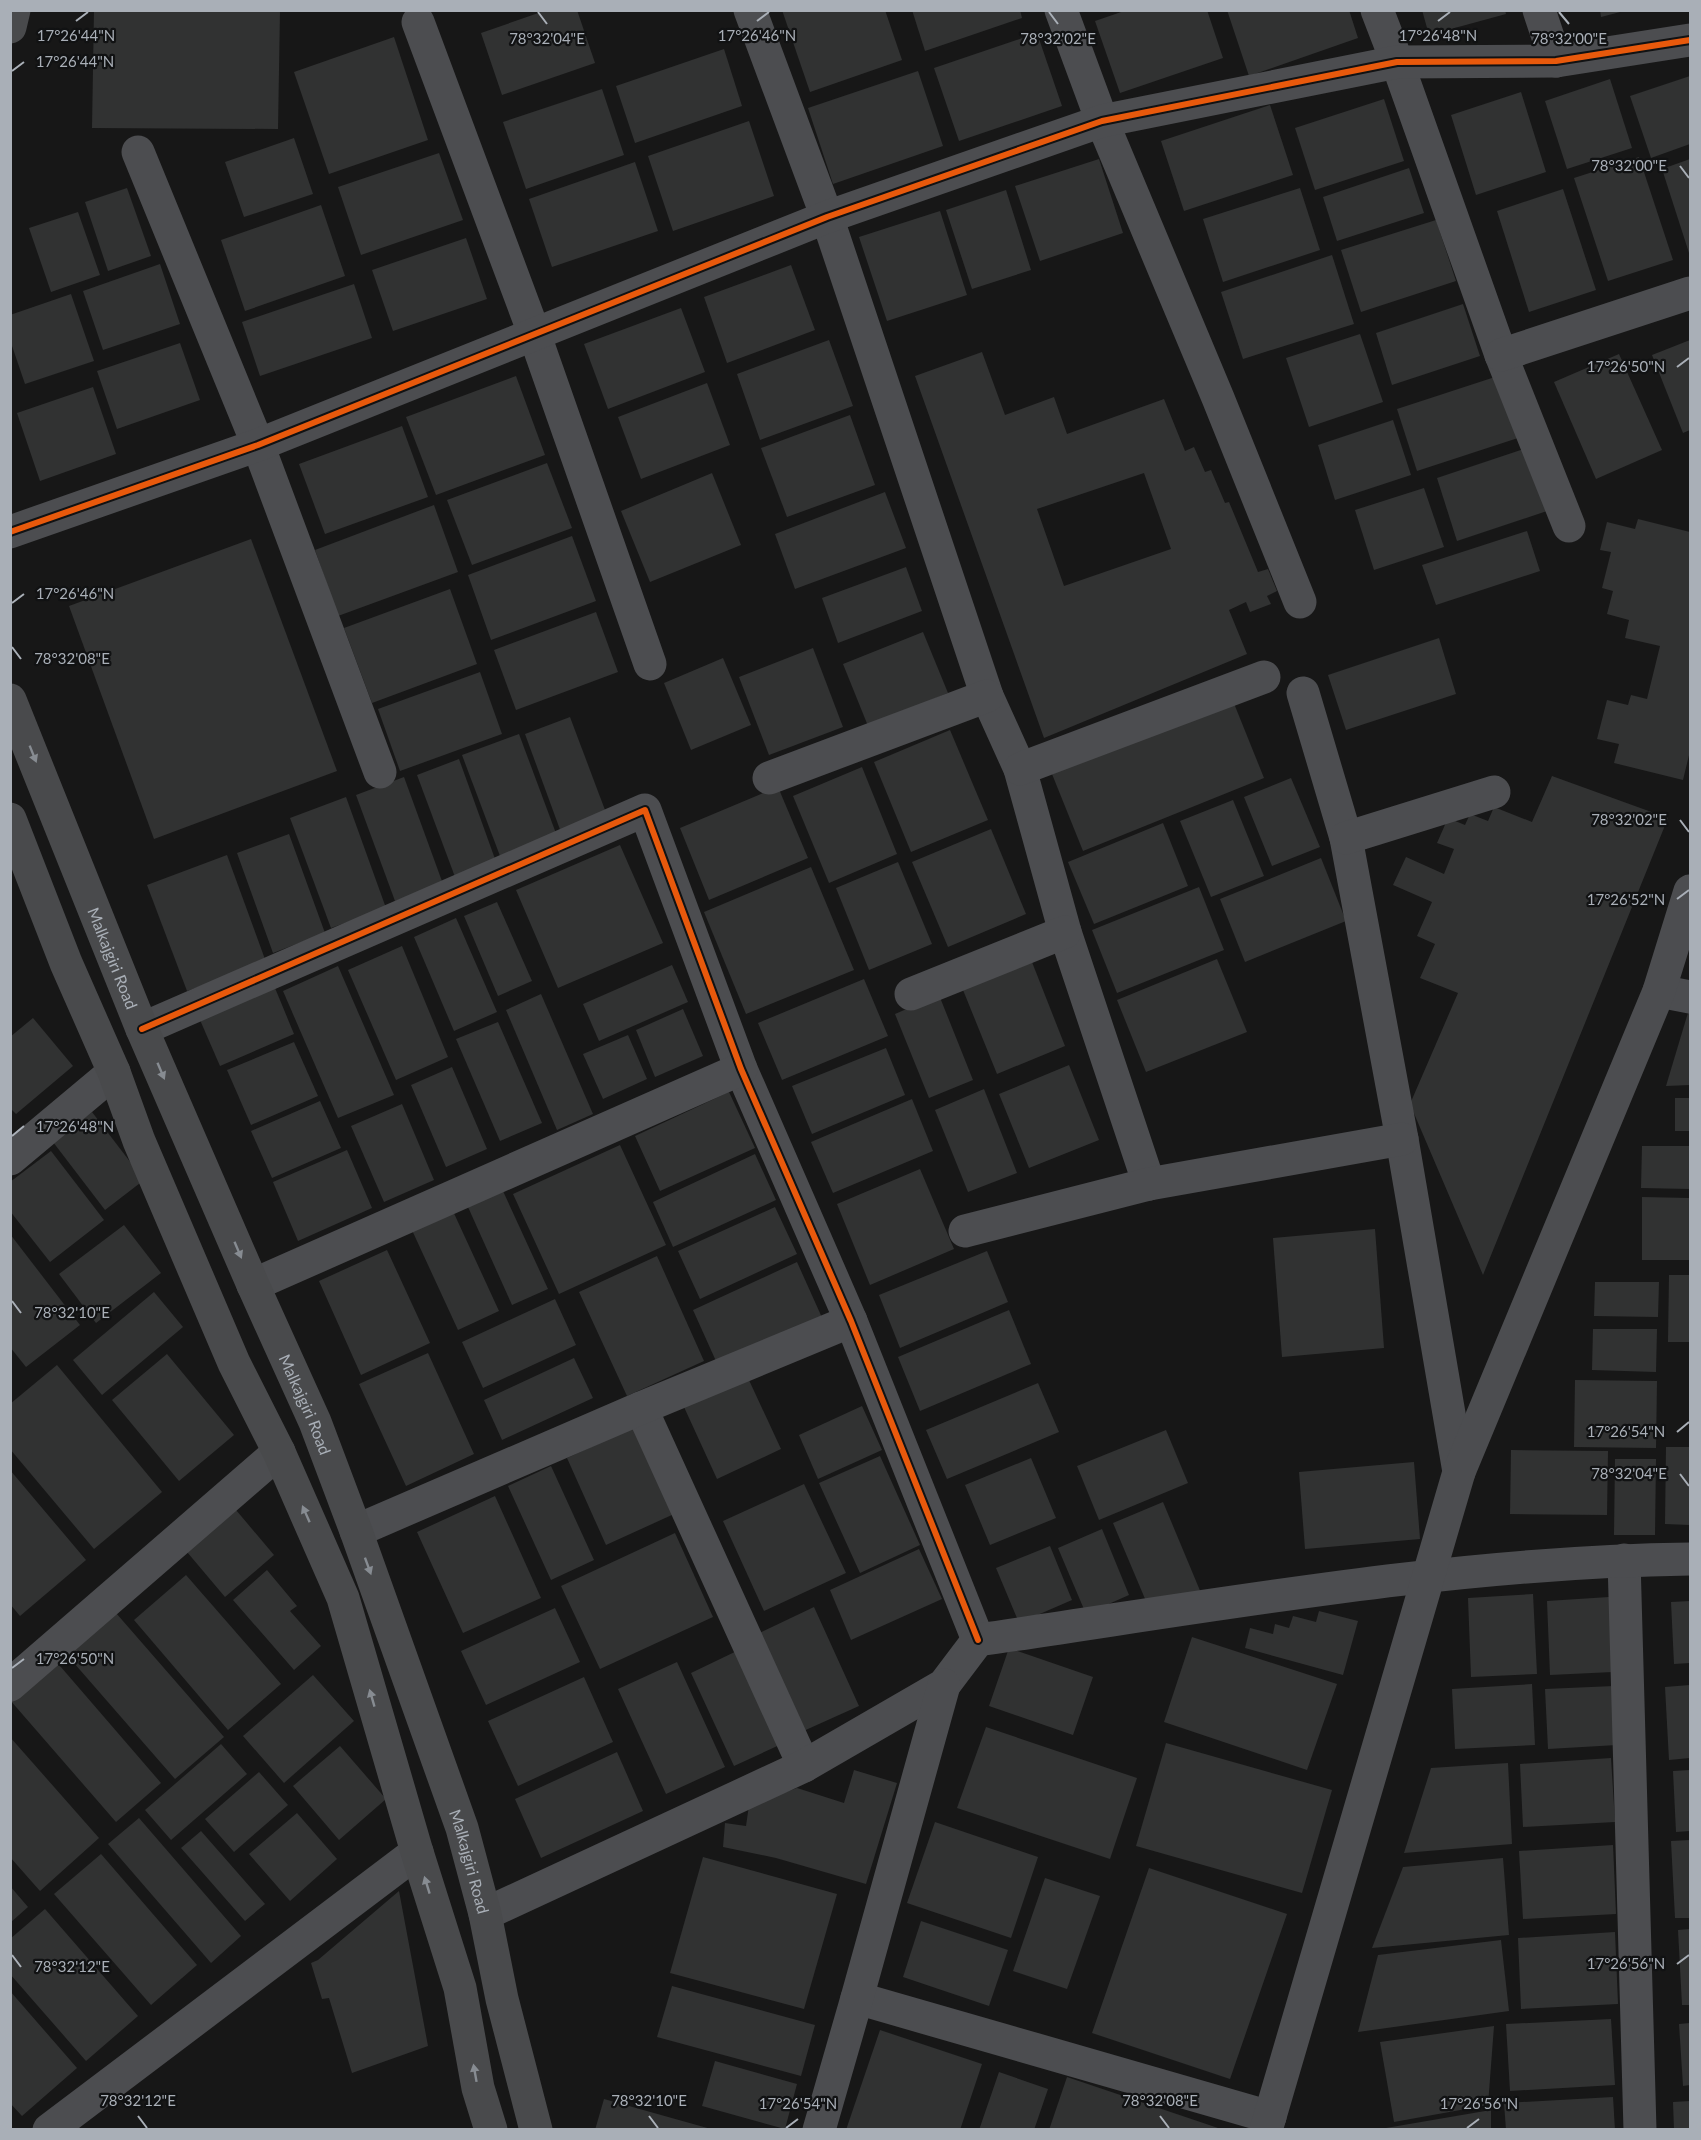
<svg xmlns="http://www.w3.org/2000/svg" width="1701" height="2140" font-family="Lato,sans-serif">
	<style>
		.building { fill: #313232; fill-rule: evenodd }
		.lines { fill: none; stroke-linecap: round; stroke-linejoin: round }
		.minor { stroke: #4c4d50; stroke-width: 33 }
		.major { stroke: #494a4c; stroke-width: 33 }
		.cycleway-casing { stroke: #111213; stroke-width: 10 }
		.cycleway { stroke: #e8590c; stroke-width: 6 }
		.oneway { fill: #878c92 }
		.ticks { fill: none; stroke: #a9afb7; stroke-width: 2 }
		.labels { text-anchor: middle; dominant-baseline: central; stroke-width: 4.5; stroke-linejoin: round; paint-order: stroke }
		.street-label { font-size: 16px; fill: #a9afb7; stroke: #111213 }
		.ticks-label { font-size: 15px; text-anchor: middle; fill: #a9afb7; stroke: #111213; stroke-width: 4.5; stroke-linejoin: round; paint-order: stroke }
	</style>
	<rect width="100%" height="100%" fill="#171717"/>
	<g class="building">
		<path d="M94 10H280L278 129 92 128Z"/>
		<path d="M547 10H577L595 63 502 95 481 33Z"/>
		<path d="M782 10H885L902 60 810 92Z"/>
		<path d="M912 10H1020L1022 18 925 51Z"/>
		<path d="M1127 10H1207L1223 58 1120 93 1095 21Z"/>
		<path d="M1227 10H1349L1358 38 1249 76Z"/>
		<path d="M1422 10H1505L1506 14 1429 35Z"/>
		<path d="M1600 10H1624V11L1601 17Z"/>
		<path d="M1037 33 1062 106 959 141 934 68Z"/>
		<path d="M394 37 428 140 329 174 294 72Z"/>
		<path d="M724 49 742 106 635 143 616 86Z"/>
		<path d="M918 71 943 146 833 184 808 108Z"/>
		<path d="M1690 76V144L1651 158 1630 96Z"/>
		<path d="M1610 79 1632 148 1567 169 1545 101Z"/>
		<path d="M602 89 624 155 526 189 503 122Z"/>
		<path d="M1521 92 1546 172 1476 195 1451 115Z"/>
		<path d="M1384 99 1404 161 1315 190 1295 128Z"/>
		<path d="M1270 105 1293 175 1184 211 1161 141Z"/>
		<path d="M749 121 774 196 673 231 648 156Z"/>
		<path d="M294 138 313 194 244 217 225 162Z"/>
		<path d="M439 153 463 220 361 255 338 187Z"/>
		<path d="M1639 157 1673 260 1608 281 1574 178Z"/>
		<path d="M1099 159 1123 233 1040 261 1015 186Z"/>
		<path d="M1690 159V256L1662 169Z"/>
		<path d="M635 162 658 231 552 267 529 199Z"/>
		<path d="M1409 168 1424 213 1337 241 1323 197Z"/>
		<path d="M127 188 151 256 108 271 85 202Z"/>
		<path d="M1300 188 1320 250 1223 282 1203 219Z"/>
		<path d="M1563 189 1596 290 1529 312 1497 211Z"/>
		<path d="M1006 190 1031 270 972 289 946 210Z"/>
		<path d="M321 205 345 276 245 311 221 240Z"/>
		<path d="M940 211 967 295 887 321 859 237Z"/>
		<path d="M78 212 100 275 51 292 29 228Z"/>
		<path d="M1436 220 1456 281 1361 312 1341 250Z"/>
		<path d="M466 238 487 299 393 331 372 270Z"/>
		<path d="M1332 255 1354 324 1243 359 1221 292Z"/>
		<path d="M160 264 180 324 103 350 83 291Z"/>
		<path d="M791 265 815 330 727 363 704 297Z"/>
		<path d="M354 284 372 338 260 376 242 322Z"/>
		<path d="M71 294 94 361 25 384 10 340V315Z"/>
		<path d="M1463 304 1480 356 1392 385 1376 333Z"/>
		<path d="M681 308 705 372 608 409 584 344Z"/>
		<path d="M1360 334 1383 402 1309 427 1286 358Z"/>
		<path d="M829 340 853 406 760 440 737 374Z"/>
		<path d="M1690 340V430L1683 433 1652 355Z"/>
		<path d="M180 343 200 400 117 429 97 371Z"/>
		<path d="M982 352 1005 415 1054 397 1067 434 1164 399 1185 451 1194 447 1205 472 1211 470 1225 503 1229 502 1258 572 1268 569 1277 591 1267 596 1271 604 1250 612 1246 602 1229 610 1247 654 1044 738 915 376ZM1144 473 1171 549 1064 586 1037 509Z"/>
		<path d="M1619 354 1662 450 1596 479 1554 382Z"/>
		<path d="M516 376 545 455 436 495 406 417Z"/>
		<path d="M1498 376 1518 438 1417 471 1397 409Z"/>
		<path d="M707 383 730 445 641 479 618 417Z"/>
		<path d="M93 387 116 454 40 481 17 413Z"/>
		<path d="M850 415 875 485 787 517 761 448Z"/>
		<path d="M1393 420 1411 475 1335 500 1318 445Z"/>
		<path d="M402 426 428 497 325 534 299 464Z"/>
		<path d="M1527 448 1547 511 1457 541 1437 478Z"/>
		<path d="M547 463 572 528 472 565 447 500Z"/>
		<path d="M712 473 741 545 650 582 621 511Z"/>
		<path d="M1424 488 1444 547 1374 570 1355 510Z"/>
		<path d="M885 492 906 548 795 589 775 534Z"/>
		<path d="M434 505 458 572 338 616 315 550Z"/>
		<path d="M1638 519 1690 532V751L1683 780 1614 763 1619 744 1597 739 1607 700 1628 705 1631 695 1647 699 1660 646 1625 638 1629 620 1607 614 1613 591 1602 588 1611 552 1600 550 1607 522 1635 529Z"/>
		<path d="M1527 531 1540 571 1436 605 1422 565Z"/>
		<path d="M572 536 596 601 491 640 468 575Z"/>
		<path d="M251 539 337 771 154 839 69 606Z"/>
		<path d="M906 567 922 611 838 643 822 598Z"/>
		<path d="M450 589 477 664 372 703 344 628Z"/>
		<path d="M596 612 618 672 516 710 494 650Z"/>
		<path d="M923 632 948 693 868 726 843 664Z"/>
		<path d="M1439 638 1456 694 1346 730 1328 675Z"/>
		<path d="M813 648 843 727 769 755 739 677Z"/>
		<path d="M723 658 751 725 691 750 664 683Z"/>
		<path d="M480 672 502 734 400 771 378 709Z"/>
		<path d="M1233 701 1264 778 1083 851 1052 774Z"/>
		<path d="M570 717 608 818 562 835 525 734Z"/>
		<path d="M950 730 988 820 911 852 874 762Z"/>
		<path d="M519 734 557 836 500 856 462 755Z"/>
		<path d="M459 759 499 870 458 885 417 775Z"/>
		<path d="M862 767 897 854 829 883 793 796Z"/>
		<path d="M1552 776 1668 818 1483 1275 1410 1104 1458 993 1420 978 1435 944 1417 936 1432 902 1393 885 1406 857 1444 874 1454 849 1437 843 1448 818 1465 825 1470 814 1488 821 1494 807 1532 822Z"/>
		<path d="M404 777 443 884 395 901 356 795Z"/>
		<path d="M1291 778 1320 847 1272 866 1244 797Z"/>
		<path d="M778 787 808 858 709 900 680 828Z"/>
		<path d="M346 797 386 908 331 928 290 818Z"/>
		<path d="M1233 800 1264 876 1211 897 1180 821Z"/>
		<path d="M1163 823 1188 886 1094 924 1068 862Z"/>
		<path d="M991 829 1026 914 948 947 912 862Z"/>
		<path d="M289 834 325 933 273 953 237 853Z"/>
		<path d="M620 845 663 943 558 988 516 890Z"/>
		<path d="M227 855 266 962 187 991 147 885Z"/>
		<path d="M1321 858 1346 921 1245 962 1220 899Z"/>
		<path d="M898 862 932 944 869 970 836 888Z"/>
		<path d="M811 867 854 970 746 1014 704 912Z"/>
		<path d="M1199 887 1224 950 1117 993 1092 930Z"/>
		<path d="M497 902 532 981 498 996 464 916Z"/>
		<path d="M456 918 497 1012 454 1031 414 937Z"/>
		<path d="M402 946 448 1057 396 1080 348 970Z"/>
		<path d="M1030 957 1065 1046 997 1074 961 985Z"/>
		<path d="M1217 959 1247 1032 1146 1072 1117 1000Z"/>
		<path d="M672 965 688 1002 599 1041 583 1004Z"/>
		<path d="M338 966 394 1095 338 1118 283 991Z"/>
		<path d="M864 979 888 1036 782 1080 758 1023Z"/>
		<path d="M275 988 294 1034 220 1066 200 1020Z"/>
		<path d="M541 994 593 1114 557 1130 506 1010Z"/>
		<path d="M939 995 973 1080 929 1098 895 1014Z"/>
		<path d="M1690 1006V1085L1666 1086Z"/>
		<path d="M683 1009 703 1056 655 1077 636 1030Z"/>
		<path d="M33 1018 73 1066 16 1114 10 1108V1037Z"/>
		<path d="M498 1022 542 1123 500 1141 456 1039Z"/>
		<path d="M628 1035 647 1079 603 1099 583 1054Z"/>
		<path d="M294 1042 318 1096 251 1125 227 1070Z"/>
		<path d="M886 1048 905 1095 812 1134 792 1086Z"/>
		<path d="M1069 1065 1099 1140 1029 1168 999 1094Z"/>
		<path d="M452 1067 487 1149 446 1167 411 1085Z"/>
		<path d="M984 1089 1017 1173 968 1192 935 1110Z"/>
		<path d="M729 1092 755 1148 660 1191 635 1136Z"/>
		<rect x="1675" y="1098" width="15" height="33"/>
		<path d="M912 1099 933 1151 833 1193 811 1142Z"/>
		<path d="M320 1101 341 1148 272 1178 251 1131Z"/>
		<path d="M402 1104 434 1180 384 1202 351 1126Z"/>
		<path d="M92 1112 144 1180 105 1210 53 1142Z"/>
		<path d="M620 1145 666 1245 559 1294 513 1194Z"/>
		<path d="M1642 1146H1690V1189L1641 1188Z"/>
		<path d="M347 1150 372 1208 298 1241 273 1182Z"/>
		<path d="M51 1151 104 1220 50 1262 10 1211V1182Z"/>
		<path d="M755 1154 776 1200 673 1247 653 1202Z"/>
		<path d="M920 1169 954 1249 870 1285 837 1204Z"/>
		<path d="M503 1191 548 1289 512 1305 468 1207Z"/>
		<path d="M1642 1197 1690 1198V1260H1642Z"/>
		<path d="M775 1207 797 1254 700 1299 678 1251Z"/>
		<path d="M452 1209 499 1311 458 1330 411 1228Z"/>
		<path d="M124 1225 161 1273 96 1323 59 1274Z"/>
		<path d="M1375 1229 1384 1348 1282 1357 1273 1238Z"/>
		<path d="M10 1234 80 1325 26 1367 10 1347Z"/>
		<path d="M387 1250 430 1343 361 1375 319 1281Z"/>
		<path d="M987 1251 1008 1302 900 1348 879 1295Z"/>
		<path d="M657 1256 704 1361 627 1396 579 1292Z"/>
		<path d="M797 1262 824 1322 720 1370 693 1310Z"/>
		<path d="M1669 1275H1690V1342H1668Z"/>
		<path d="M1595 1282H1659L1658 1317 1594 1316Z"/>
		<path d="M154 1292 183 1327 102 1395 73 1360Z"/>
		<path d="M555 1299 576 1345 483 1388 462 1342Z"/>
		<path d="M1009 1310 1031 1364 920 1411 898 1357Z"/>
		<path d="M1593 1329H1657L1656 1372 1592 1370Z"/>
		<path d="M428 1353 474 1454 406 1486 359 1384Z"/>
		<path d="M167 1354 234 1435 179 1481 112 1400Z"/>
		<path d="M574 1358 593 1398 502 1440 484 1400Z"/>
		<path d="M57 1365 162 1492 94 1549 10 1449V1404Z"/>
		<path d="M748 1378 781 1449 717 1479 684 1407Z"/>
		<path d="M1575 1380 1657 1381 1656 1448 1574 1447Z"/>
		<path d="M1038 1383 1059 1432 947 1479 926 1430Z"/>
		<path d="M862 1406 882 1450 818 1479 799 1435Z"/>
		<path d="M635 1427 674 1514 606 1545 567 1458Z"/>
		<path d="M1166 1430 1188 1483 1099 1520 1077 1466Z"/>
		<path d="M1666 1447H1690V1525L1665 1524Z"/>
		<path d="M1511 1450 1608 1451 1607 1515 1510 1514Z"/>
		<path d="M880 1456 920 1545 860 1573 819 1483Z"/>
		<path d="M1031 1458 1056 1518 990 1545 965 1485Z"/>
		<path d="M1615 1459H1656L1655 1535H1614Z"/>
		<path d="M1414 1462 1420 1539 1305 1549 1299 1472Z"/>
		<path d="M551 1466 594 1560 551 1580 508 1486Z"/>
		<path d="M10 1470 86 1560 20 1616 10 1604Z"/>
		<path d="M804 1484 846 1573 764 1611 723 1521Z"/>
		<path d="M495 1496 541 1598 463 1633 417 1532Z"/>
		<path d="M1163 1502 1201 1593 1151 1613 1113 1523Z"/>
		<path d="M236 1510 274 1555 225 1597 187 1552Z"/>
		<path d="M1102 1529 1129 1595 1086 1614 1058 1548Z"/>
		<path d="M675 1533 713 1617 600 1669 561 1586Z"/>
		<path d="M1050 1546 1072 1600 1019 1623 996 1568Z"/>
		<path d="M919 1549 942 1599 851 1640 830 1590Z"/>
		<path d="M267 1570 297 1606 290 1611 321 1646 294 1670 233 1600Z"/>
		<path d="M186 1575 281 1684 228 1730 134 1620Z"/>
		<path d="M1533 1594 1537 1674 1471 1677 1468 1598Z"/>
		<path d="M1609 1597 1613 1672 1550 1675 1547 1601Z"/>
		<path d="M1690 1601V1663L1674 1664 1671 1602Z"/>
		<path d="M814 1607 859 1706 799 1733 755 1635Z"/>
		<path d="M555 1608 580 1662 486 1705 461 1651Z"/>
		<path d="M1319 1611 1358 1621 1343 1675 1245 1648 1250 1628 1273 1634 1275 1624 1289 1628 1293 1616 1316 1622Z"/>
		<path d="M116 1613 224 1737 175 1779 67 1655Z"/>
		<path d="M1192 1637 1337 1684 1307 1770 1164 1722Z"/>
		<path d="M743 1648 786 1742 734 1766 691 1673Z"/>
		<path d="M1009 1648 1093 1677 1073 1735 989 1706Z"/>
		<path d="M54 1659 161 1783 116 1822 10 1700Z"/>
		<path d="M677 1662 725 1767 666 1794 618 1689Z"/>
		<path d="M313 1675 354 1721 284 1783 243 1736Z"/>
		<path d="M584 1677 613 1742 518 1786 488 1721Z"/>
		<path d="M1532 1684 1535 1745 1455 1749 1452 1689Z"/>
		<path d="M1690 1685V1758L1669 1760 1665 1687Z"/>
		<path d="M1614 1686 1617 1745 1548 1749 1545 1689Z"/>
		<path d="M986 1727 1137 1778 1110 1859 957 1808Z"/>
		<path d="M10 1737 99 1838 40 1891 10 1857Z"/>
		<path d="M1166 1743 1332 1790 1302 1893 1136 1846Z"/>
		<path d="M221 1744 247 1774 171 1840 145 1810Z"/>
		<path d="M340 1746 386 1799 339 1840 293 1786Z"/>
		<path d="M617 1752 643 1811 541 1858 515 1799Z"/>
		<path d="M1611 1758 1615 1822 1523 1827 1520 1764Z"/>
		<path d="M1508 1763 1512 1844 1404 1853 1431 1768Z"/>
		<path d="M854 1770 897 1783 866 1884 776 1858 723 1847 725 1823 746 1826 749 1805 797 1788 844 1803Z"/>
		<path d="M1690 1770V1831L1676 1832 1673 1771Z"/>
		<path d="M259 1772 288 1805 234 1852 205 1819Z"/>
		<path d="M297 1813 337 1859 290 1901 249 1854Z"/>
		<path d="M139 1818 241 1936 211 1963 108 1844Z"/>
		<path d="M935 1822 1038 1857 1011 1938 907 1903Z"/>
		<path d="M201 1831 265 1904 245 1921 181 1848Z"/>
		<path d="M1690 1840V1918H1675L1671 1841Z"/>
		<path d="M1613 1845 1616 1914 1523 1919 1519 1851Z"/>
		<path d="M101 1854 197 1965 151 2005 54 1894Z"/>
		<path d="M703 1857 837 1894 804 2009 670 1973Z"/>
		<path d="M1503 1858 1509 1935 1372 1948 1403 1867Z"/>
		<path d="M1149 1868 1287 1914 1230 2079 1092 2033Z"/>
		<path d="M1045 1878 1100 1896 1067 1989 1013 1971Z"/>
		<path d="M10 1886 28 1907 10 1923Z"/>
		<path d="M399 1891 428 2046 352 2073 329 1998 322 1999 311 1963 318 1960Z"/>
		<path d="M45 1909 138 2016 86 2061 10 1974V1939Z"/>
		<path d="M921 1921 1008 1950 989 2006 903 1977Z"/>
		<path d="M1690 1929V2005H1682L1678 1930Z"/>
		<path d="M1615 1932 1618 2004 1521 2009 1518 1938Z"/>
		<path d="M1501 1940 1509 2011 1358 2032 1378 1955Z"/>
		<path d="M672 1986 815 2025 801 2076 657 2037Z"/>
		<path d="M10 1991 77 2068 22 2116 10 2103Z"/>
		<path d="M1611 2019 1615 2085 1510 2091 1506 2024Z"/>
		<path d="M1690 2023V2085L1683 2086 1679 2024Z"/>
		<path d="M1494 2026 1488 2105 1394 2122 1380 2042Z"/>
		<path d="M880 2030 982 2064 960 2130H846Z"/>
		<path d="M715 2061 797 2084 785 2129 702 2106Z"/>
		<path d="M999 2072 1048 2089 1034 2130H979Z"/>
		<path d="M1067 2077 1221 2129V2130H1049Z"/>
		<path d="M1613 2097 1615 2130H1506L1504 2103Z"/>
		<path d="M604 2099 711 2129V2130H595Z"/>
		<path d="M1690 2101V2130H1674L1673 2102Z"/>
		<path d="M1491 2110V2130H1386V2128Z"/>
	</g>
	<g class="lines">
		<g class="minor">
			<path d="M750 10 827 217 987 696 1020 769 1065 932 1149 1184"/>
			<path d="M1061 10 1102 121 1218 398 1300 602"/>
			<path d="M1377 10 1397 62 1501 355 1569 526"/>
			<path d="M1539 10 1556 61"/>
			<path d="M418 22 534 333 650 664"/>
			<path d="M138 152 258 445 380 772"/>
			<path d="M1501 355 1690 293"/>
			<path d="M10 532 258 445 827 217 1102 121 1397 62 1556 61 1690 40"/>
			<path d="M1303 693 1346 838 1402 1139 1459 1472"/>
			<path d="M1020 769 1264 677"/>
			<path d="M769 778 987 696"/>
			<path d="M1346 838 1494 792"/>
			<path d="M1659 991 1690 997"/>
			<path d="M911 994 1065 932"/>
			<path d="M142 1029 645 810 741 1069 851 1321 978 1640"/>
			<path d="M10 1159 114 1072"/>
			<path d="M965 1231 1149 1184 1402 1139"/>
			<path d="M253 1285 741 1069"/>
			<path d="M641 1408 804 1766"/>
			<path d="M356 1531 641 1408 851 1321"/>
			<path d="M1624 1560 1640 2130"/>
			<path d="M10 1685 279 1452"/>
			<path d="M485 1914 804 1766 944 1685 978 1640C1214 1606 1451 1562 1690 1559"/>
			<path d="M857 1998 1270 2117"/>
			<path d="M49 2130 417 1852"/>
			<path d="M819 2130 857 1998 944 1685"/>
			<path d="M1266 2130 1459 1472 1659 991 1690 891"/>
		</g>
		<g class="major">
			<path d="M10 27 14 10"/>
			<path id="s1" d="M10 700 142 1029 253 1285 315 1422 356 1531 462 1828 485 1914 502 1999 536 2130"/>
			<path d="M10 819 66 963 114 1072 139 1141 234 1363 279 1452 343 1598 417 1852 460 1988 478 2088 491 2130"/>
		</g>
		<g class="cycleway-casing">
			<g id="cycleway">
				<path d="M10 532 258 445 827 217 1102 121 1397 62 1556 61 1690 40"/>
				<path d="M142 1029 645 810 741 1069 851 1321 978 1640"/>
			</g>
		</g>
		<use href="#cycleway" class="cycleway"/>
	</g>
	<defs><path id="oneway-solid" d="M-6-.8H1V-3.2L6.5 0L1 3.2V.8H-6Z" transform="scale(1.5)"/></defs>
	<g class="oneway">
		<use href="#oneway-solid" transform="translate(33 754) rotate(68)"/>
		<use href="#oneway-solid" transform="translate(161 1071) rotate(67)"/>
		<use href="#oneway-solid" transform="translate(238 1250) rotate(67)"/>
		<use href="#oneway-solid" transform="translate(306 1514) rotate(-114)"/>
		<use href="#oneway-solid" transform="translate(368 1566) rotate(70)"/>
		<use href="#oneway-solid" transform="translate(372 1698) rotate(-106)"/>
		<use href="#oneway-solid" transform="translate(427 1885) rotate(-107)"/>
		<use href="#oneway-solid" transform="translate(475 2073) rotate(-100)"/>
	</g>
	<path class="ticks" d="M538 12 547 24M1049 12 1058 24M1559 12 1569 24M76 21 88 12M757 21 769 12M1438 21 1450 12M12 71 24 62M1680 166 1689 178M1677 367 1689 358M12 603 24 594M12 647 21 659M1680 820 1689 832M1677 899 1689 890M12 1136 24 1126M12 1301 21 1313M1677 1432 1689 1422M1680 1474 1689 1486M12 1668 24 1659M12 1955 21 1967M1677 1964 1689 1955M138 2116 147 2128M649 2116 658 2128M1160 2116 1169 2128M786 2128 798 2119M1467 2128 1479 2119"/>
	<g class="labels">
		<g class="street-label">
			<text stroke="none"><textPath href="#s1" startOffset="278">Malkajgiri Road</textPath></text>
			<text stroke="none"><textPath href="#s1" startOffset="764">Malkajgiri Road</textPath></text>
			<text stroke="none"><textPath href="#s1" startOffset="1250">Malkajgiri Road</textPath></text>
		</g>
	</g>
	<g class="ticks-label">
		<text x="76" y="41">17°26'44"N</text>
		<text x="757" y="41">17°26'46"N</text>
		<text x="1438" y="41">17°26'48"N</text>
		<text x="547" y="44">78°32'04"E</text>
		<text x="1058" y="44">78°32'02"E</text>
		<text x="1569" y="44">78°32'00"E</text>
		<text x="75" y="67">17°26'44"N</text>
		<text x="1629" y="171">78°32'00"E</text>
		<text x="1626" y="372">17°26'50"N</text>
		<text x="75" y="599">17°26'46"N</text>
		<text x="72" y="664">78°32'08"E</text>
		<text x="1629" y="825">78°32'02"E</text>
		<text x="1626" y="905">17°26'52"N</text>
		<text x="75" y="1132">17°26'48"N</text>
		<text x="72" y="1318">78°32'10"E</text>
		<text x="1626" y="1437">17°26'54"N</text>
		<text x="1629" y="1479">78°32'04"E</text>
		<text x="75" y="1664">17°26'50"N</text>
		<text x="1626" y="1969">17°26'56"N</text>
		<text x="72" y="1972">78°32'12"E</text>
		<text x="138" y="2106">78°32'12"E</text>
		<text x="649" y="2106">78°32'10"E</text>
		<text x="1160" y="2106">78°32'08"E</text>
		<text x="798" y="2109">17°26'54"N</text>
		<text x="1479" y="2109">17°26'56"N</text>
	</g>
	<rect width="1701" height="2140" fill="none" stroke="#a9afb7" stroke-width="24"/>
</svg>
